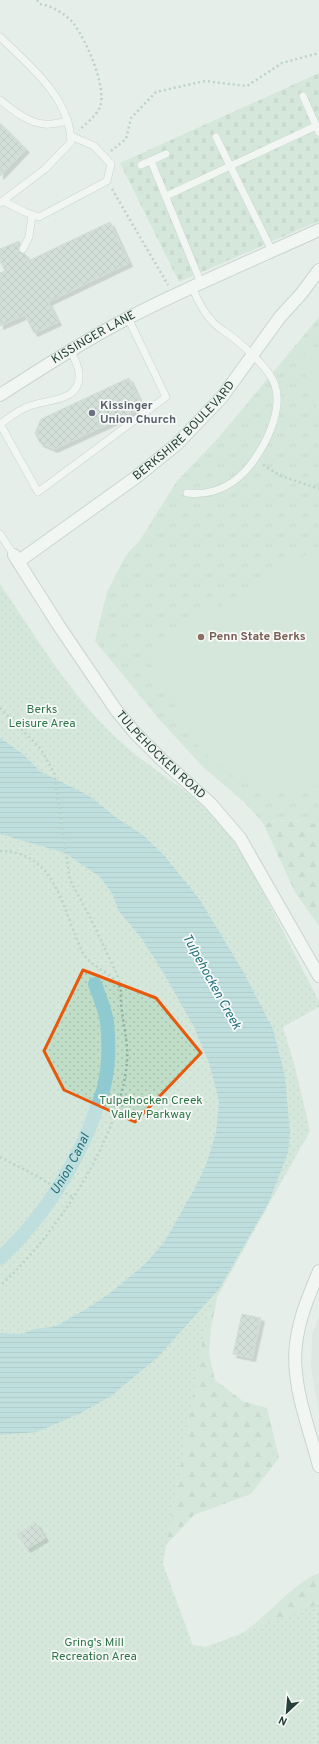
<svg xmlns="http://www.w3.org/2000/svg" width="319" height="1744" font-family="Overpass,sans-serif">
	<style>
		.built { fill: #d4ded9 }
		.grass { fill: url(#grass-tufts) }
		.forest { fill: url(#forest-firs) }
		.cemetery { fill: url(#cemetery-stones) }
		.park { fill: url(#park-dots) }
		.garden { fill: #c0dec7 }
		.water { fill: url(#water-rules) }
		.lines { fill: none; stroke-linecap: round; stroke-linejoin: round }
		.canal { stroke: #90cad1; stroke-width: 14 }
		.building { fill: url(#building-cross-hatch); stroke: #b8c8c1; filter: url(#shadow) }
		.lane-casing { stroke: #a8b6b1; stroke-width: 8 }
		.street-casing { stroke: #a8b6b1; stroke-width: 14 }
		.secondary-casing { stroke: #a4bab1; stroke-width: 14 }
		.path { stroke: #87b1a2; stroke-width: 2.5; stroke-dasharray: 2 3; stroke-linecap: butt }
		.lane { stroke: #fff; stroke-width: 7 }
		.street { stroke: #fff; stroke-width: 12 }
		.secondary { stroke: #fff; stroke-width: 12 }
		.marked { fill: none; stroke: #e8590c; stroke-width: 3; stroke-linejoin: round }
		.worship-dot { fill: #6b7280; stroke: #f7faf8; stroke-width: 1.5 }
		.education-dot { fill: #8d6e63; stroke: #f7faf8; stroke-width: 1.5 }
		.labels { text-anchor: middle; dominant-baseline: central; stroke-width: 3.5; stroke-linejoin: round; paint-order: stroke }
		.street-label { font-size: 12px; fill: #254038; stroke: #f7faf8 }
		.worship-label { font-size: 12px; font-weight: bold; fill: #5b616d; stroke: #f7faf8; text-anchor: start }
		.education-label { font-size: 12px; font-weight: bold; fill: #785e54; stroke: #f7faf8; text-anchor: start }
		.park-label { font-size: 12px; fill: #307648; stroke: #f7faf8 }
		.water-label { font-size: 13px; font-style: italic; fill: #20707b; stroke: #f7faf8 }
	</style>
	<defs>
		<pattern id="grass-tufts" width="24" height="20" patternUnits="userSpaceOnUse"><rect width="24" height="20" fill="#c0dec7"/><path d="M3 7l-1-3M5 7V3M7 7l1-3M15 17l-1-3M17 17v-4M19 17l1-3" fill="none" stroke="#a5c0ac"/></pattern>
		<pattern id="forest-firs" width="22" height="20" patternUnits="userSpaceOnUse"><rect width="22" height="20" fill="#c0dec7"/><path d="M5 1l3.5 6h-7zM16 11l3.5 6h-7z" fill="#a5c0ac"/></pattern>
		<pattern id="cemetery-stones" width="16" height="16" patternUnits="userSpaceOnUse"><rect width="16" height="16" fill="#c0dec7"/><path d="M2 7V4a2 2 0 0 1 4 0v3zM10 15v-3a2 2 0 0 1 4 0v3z" fill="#a5c0ac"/></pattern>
		<pattern id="park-dots" width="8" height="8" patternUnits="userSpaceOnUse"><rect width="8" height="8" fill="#c0dec7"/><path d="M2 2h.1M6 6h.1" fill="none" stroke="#a5c0ac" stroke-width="1.8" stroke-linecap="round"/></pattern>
		<pattern id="water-rules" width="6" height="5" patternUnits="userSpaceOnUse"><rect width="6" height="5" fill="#90cad1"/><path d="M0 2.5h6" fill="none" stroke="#75a5ab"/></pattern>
		<pattern id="building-cross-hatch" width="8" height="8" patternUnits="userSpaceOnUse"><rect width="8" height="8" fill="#bbc9c3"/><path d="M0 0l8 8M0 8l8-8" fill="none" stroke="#98a59f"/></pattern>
		<filter id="shadow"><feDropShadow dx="3.5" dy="3.5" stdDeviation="0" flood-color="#0004"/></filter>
	</defs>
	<rect width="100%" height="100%" fill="#e6eeea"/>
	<path class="built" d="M319 1317V1413L311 1367 312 1335Z"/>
	<path class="grass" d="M319 317V824L286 820 263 823 244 802 202 766 159 719 95 641 107 592 126 555 140 540 177 481 219 437Z"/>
	<g class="forest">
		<path d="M286 820 319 824V926L295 892 263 823Z"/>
		<path d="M219 1289 211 1328 209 1353 215 1380 243 1401 267 1408 279 1458 251 1494 194 1515 167 1544 144 1578 187 1644 217 1649C229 1641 242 1634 253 1625 272 1610 297 1581 319 1573V1659L200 1693 0 1435Z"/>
	</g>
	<path class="cemetery" d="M319 73V221L179 282 120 163Z"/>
	<path class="park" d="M0 584C37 638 72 698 121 742 150 769 187 788 215 818 238 843 254 874 269 904 286 936 302 969 319 1001V1007L283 1027 295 1067 310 1131 207 1315 163 1564 195 1651 319 1604V1744H0Z"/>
	<g class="garden">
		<path d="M319 349V414L300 356Z"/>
		<path d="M319 547V785C270 804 230 782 198 745L144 652Z"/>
	</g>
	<path class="water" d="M0 738 23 754 41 772 88 795 117 818 143 835 164 855 200 900 244 973 273 1029 285 1076 290 1133 288 1153 268 1204 219 1289 158 1357 111 1396 81 1413 37 1432 0 1435V1333L22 1334 34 1329 54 1327 88 1308 114 1290 145 1264 165 1241 196 1186 206 1165 216 1133 219 1101 209 1063 194 1027 163 972 142 939 118 910 113 895 100 877 65 853 0 834Z"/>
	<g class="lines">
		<path class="canal" id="s1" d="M0 1258C44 1218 79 1161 98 1105 100 1098 104 1090 105 1082 109 1063 109 1041 107 1022 105 1009 99 996 95 984"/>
	</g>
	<g class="building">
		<path d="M0 123 26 149 0 176Z"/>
		<path d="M110 222 129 263 48 302 58 322 34 333 25 315 0 326V273L5 271 0 261V249L19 241 20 244 19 251 25 254 28 261Z"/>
		<path d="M129 378 143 408 54 449 40 443 35 433 41 419Z"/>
		<path d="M242 1314 261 1318 252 1358 233 1354Z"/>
		<path d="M36 1523 45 1538 27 1549 17 1534Z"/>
	</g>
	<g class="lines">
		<g class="lane-casing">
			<g id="lane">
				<path d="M0 37C30 66 70 98 71 142L45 169 0 203"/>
				<path d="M303 96 319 132"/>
				<path d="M0 100C13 110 28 123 45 124 52 125 61 122 68 121"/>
				<path d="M216 137 272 251"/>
				<path d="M151 161 201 283"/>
				<path d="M141 165 166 154"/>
				<path d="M166 196 316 126"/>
				<path d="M3 201 25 212 39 217 107 181 111 164 94 146 71 136"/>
				<path d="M23 249 29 237 32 215"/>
				<path d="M71 350C73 357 79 366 79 374 81 403 45 399 27 407 17 411 9 418 0 424L38 492 166 397 128 318"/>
				<path d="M187 493C214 496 236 484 252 463 268 441 288 401 270 375 261 362 248 350 236 340 229 333 218 329 212 321 203 312 197 299 192 287"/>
				<path d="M0 534 14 555"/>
			</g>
		</g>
		<g class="street-casing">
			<g id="street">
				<path id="s2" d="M0 395C42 368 84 341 128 318 190 286 255 259 319 230"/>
				<path id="s3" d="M14 555 59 626 116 710 135 733 162 760 210 803 240 838 319 976"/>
				<path d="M319 1271C309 1295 299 1318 296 1344 291 1384 309 1427 319 1466"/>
			</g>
		</g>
		<g class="secondary-casing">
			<g id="secondary">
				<path id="s4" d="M19 561 135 478 177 444 222 397 280 317 301 294 319 270"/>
			</g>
		</g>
		<g class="path">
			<path d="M37 0 40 4C52 6 66 14 74 24 86 40 107 87 100 107 96 116 86 124 79 130"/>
			<path d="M111 151 126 139 131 118 156 92 205 81 247 86 282 63 319 53"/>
			<path d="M112 189 168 285"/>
			<path d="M263 465 281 476 319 489"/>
			<path d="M0 708 41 749 54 773 70 880 90 917 117 974 121 988"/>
			<path d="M0 851C58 851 63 914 83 953 89 964 102 969 111 977 115 980 118 985 121 989 119 1013 129 1037 127 1062 120 1139 56 1235 0 1286"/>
			<path d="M0 1157 35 1175 72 1197"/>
		</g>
		<use href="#lane" class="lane"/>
		<use href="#street" class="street"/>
		<use href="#secondary" class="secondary"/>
	</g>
	<path d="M0 0H319V1744H0ZM83 970 156 998 201 1053 135 1122 64 1090 44 1051Z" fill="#e6eeea" fill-opacity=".55" fill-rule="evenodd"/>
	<path class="marked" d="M83 970 156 998 201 1053 135 1122 64 1090 44 1051Z"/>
	<circle class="worship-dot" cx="92" cy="413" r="4"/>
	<circle class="education-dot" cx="201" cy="637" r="4"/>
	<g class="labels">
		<g class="street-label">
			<text stroke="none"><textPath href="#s2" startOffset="110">KISSINGER LANE</textPath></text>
			<text stroke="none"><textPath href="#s4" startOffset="211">BERKSHIRE BOULEVARD</textPath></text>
			<text stroke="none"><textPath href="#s3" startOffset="249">TULPEHOCKEN ROAD</textPath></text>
		</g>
		<g class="worship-label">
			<text x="100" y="406">Kissinger<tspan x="100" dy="14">Union Church</tspan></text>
		</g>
		<g class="education-label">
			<text x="209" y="637">Penn State Berks</text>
		</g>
		<g class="park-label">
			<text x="42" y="710">Berks<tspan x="42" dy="14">Leisure Area</tspan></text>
			<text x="151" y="1101">Tulpehocken Creek<tspan x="151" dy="14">Valley Parkway</tspan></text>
			<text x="94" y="1643">Gring's Mill<tspan x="94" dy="14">Recreation Area</tspan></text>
		</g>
		<g class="water-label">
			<text transform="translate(211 982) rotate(61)">Tulpehocken Creek</text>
			<text stroke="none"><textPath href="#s1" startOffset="118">Union Canal</textPath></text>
		</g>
	</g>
	<g transform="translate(287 1712) rotate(206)" stroke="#f7faf8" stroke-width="3" paint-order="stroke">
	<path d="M0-3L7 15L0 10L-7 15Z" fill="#254038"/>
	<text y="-6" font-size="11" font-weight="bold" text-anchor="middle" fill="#254038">N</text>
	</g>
</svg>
